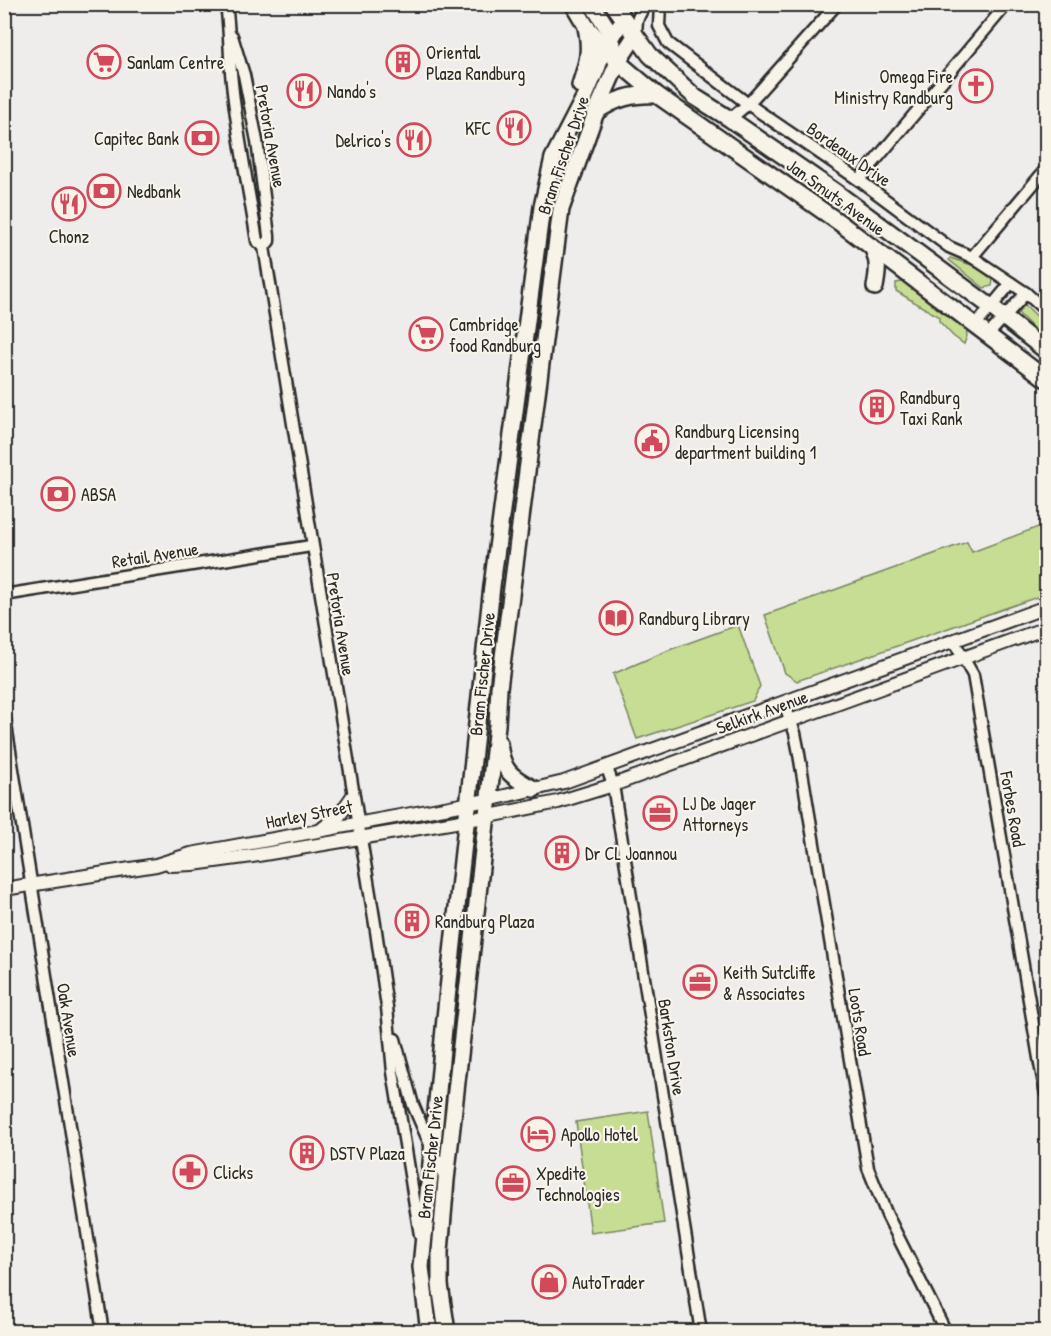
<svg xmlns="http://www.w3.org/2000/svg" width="1051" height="1336" font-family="'Patrick Hand',sans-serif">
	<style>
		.green { fill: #c6dd93; stroke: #78845f; stroke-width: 1.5 }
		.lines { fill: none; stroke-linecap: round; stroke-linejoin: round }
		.minor-casing { stroke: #2b2b2b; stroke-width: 15 }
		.tertiary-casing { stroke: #2b2b2b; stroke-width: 16 }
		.secondary-casing { stroke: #2b2b2b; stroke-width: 20 }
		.minor { stroke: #f7f3e8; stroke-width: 10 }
		.tertiary { stroke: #f7f3e8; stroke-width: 12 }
		.secondary { stroke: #f7f3e8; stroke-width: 15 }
		.labels { text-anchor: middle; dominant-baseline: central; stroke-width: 4.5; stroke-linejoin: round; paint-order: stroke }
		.poi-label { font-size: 18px; fill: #2b2b2b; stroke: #f7f3e8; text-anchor: start }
		.street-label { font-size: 18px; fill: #2b2b2b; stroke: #f7f3e8 }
	</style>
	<rect width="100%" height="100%" fill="#eeedec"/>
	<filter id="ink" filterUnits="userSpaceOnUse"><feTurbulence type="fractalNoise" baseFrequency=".0167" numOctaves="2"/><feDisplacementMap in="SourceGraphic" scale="12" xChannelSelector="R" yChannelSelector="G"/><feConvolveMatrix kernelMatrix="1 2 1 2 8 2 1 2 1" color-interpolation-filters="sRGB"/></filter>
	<g filter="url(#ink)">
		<g class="green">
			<path d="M950 258 978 267 993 280 992 286 984 288 949 260Z"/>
			<path d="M902 282 909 283 966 327 967 336 964 344 953 336 939 321V317L896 291V283Z"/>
			<path d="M1024 304 1046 325V341L1018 313Z"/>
			<path d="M1046 524V594L797 681 785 673 765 615 967 542 972 552Z"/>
			<path d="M738 625 760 686 753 701 637 739 613 674 669 650Z"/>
			<path d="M648 1111 664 1223 591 1233 576 1122Z"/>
		</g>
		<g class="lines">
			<g class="minor-casing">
				<g id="minor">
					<path d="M226 4C230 31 229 57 232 83 237 134 248 185 256 235L257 241 264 247 375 924 387 1007 393 1072 420 1235"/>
					<path d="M660 4 659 26 668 43 748 104 859 180 949 247 972 257 1026 293 1046 311"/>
					<path d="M232 36 244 75 257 141 269 236V241L264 247"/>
					<path d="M636 36 637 20 645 4"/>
					<path d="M730 119 748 104 837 4"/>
					<path d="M859 180 1007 4"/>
					<path d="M972 257 1046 169"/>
					<path d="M976 325 1011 283"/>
					<path d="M988 335 1026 293"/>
					<path d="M4 595 311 546"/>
					<path d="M953 640 973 675 1040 1064 1046 1094"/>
					<path d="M784 703 795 733 798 748 868 1168 887 1215 946 1332"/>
					<path d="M4 713 103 1332"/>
					<path d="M607 768 613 785 701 1332"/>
					<path d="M395 1039 413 1105 445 1179"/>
				</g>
			</g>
			<g class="tertiary-casing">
				<g id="tertiary">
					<path d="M323 828 339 816 352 797"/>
					<path d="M171 865 193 864 252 856 485 817 558 802 613 785 1046 628"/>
					<path d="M4 889 156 865 191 854 488 800 564 782 1046 607"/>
				</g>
			</g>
			<g class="secondary-casing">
				<g id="secondary">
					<path d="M573 4 586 26 618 62 657 95 840 223 1046 379"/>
					<path d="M592 4 608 29 613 44"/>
					<path d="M613 4 650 55 695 97 730 119 837 193 991 307 1046 351"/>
					<path d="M580 85C588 61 591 51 586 27"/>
					<path d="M596 112C616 98 633 94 657 95"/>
					<path d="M872 247C879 261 878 271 875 287"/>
					<path d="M499 743C502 771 511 777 534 789"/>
					<path d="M429 1332 421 1267 446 1008 492 586 542 207 553 158 586 94 598 66 604 45 624 20"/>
					<path d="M447 1332 440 1285V1252L446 1180 497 725 499 688 561 209 596 112 618 62 635 36"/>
				</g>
			</g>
			<use href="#minor" class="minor"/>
			<use href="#tertiary" class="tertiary"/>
			<use href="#secondary" class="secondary"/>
		</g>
	</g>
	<defs>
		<g id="supermarket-ring" transform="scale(1.725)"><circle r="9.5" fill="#f7f3e8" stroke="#d1495b" stroke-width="1.5"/><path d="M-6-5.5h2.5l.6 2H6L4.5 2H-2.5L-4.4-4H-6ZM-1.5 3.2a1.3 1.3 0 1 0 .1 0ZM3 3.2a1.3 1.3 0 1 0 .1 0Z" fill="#d1495b"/></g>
		<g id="building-ring" transform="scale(1.725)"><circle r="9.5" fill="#f7f3e8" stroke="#d1495b" stroke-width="1.5"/><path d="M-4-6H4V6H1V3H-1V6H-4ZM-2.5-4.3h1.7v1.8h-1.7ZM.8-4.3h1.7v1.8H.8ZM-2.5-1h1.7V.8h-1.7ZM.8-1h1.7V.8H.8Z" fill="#d1495b"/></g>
		<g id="church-ring" transform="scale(1.725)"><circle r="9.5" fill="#f7f3e8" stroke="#d1495b" stroke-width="1.5"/><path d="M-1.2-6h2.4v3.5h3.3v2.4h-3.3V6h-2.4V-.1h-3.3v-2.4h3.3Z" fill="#d1495b"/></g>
		<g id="restaurant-ring" transform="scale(1.725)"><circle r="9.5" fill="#f7f3e8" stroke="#d1495b" stroke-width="1.5"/><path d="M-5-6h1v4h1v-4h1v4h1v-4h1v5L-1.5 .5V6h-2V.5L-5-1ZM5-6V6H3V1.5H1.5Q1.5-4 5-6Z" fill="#d1495b"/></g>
		<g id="bank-ring" transform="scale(1.725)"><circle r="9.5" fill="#f7f3e8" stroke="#d1495b" stroke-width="1.5"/><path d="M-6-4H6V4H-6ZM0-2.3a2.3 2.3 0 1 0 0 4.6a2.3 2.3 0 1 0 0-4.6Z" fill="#d1495b"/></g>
		<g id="civic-ring" transform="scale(1.725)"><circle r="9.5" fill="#f7f3e8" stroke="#d1495b" stroke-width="1.5"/><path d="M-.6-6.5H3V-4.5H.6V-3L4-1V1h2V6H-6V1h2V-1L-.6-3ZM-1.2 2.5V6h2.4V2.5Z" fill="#d1495b"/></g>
		<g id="library-ring" transform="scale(1.725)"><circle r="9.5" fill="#f7f3e8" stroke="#d1495b" stroke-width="1.5"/><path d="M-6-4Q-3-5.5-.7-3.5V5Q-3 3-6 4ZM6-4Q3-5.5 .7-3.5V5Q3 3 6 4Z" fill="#d1495b"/></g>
		<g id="office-ring" transform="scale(1.725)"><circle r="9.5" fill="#f7f3e8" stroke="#d1495b" stroke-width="1.5"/><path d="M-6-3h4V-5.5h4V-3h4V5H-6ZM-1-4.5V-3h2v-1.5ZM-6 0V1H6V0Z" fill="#d1495b"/></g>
		<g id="hotel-ring" transform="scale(1.725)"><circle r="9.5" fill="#f7f3e8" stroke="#d1495b" stroke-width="1.5"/><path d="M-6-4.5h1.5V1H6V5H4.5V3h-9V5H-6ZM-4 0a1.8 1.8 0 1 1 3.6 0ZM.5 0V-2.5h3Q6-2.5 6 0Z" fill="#d1495b"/></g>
		<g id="pharmacy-ring" transform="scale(1.725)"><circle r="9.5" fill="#f7f3e8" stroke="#d1495b" stroke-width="1.5"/><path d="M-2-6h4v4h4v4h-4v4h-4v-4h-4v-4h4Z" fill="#d1495b"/></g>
		<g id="shop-ring" transform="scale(1.725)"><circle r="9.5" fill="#f7f3e8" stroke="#d1495b" stroke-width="1.5"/><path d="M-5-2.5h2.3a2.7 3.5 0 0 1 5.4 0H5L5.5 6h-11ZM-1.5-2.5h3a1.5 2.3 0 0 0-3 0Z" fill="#d1495b"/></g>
	</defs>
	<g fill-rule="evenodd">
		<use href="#supermarket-ring" x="104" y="62"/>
		<use href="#building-ring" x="403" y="62"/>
		<use href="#church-ring" x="976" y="86"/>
		<use href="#restaurant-ring" x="304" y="91"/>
		<use href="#restaurant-ring" x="514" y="128"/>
		<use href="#bank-ring" x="202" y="138"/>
		<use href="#restaurant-ring" x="414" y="140"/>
		<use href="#bank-ring" x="104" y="191"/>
		<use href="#restaurant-ring" x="69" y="204"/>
		<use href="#supermarket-ring" x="426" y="334"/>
		<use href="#building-ring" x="877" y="407"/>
		<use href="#civic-ring" x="652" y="441"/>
		<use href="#bank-ring" x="58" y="494"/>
		<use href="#library-ring" x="616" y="618"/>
		<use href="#office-ring" x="660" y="813"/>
		<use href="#building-ring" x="562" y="853"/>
		<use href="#building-ring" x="412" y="921"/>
		<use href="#office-ring" x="700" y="982"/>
		<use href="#hotel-ring" x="538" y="1134"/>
		<use href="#building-ring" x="307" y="1153"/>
		<use href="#pharmacy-ring" x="190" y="1172"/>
		<use href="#office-ring" x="513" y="1183"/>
		<use href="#shop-ring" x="549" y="1282"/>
	</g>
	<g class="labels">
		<g class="poi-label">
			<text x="426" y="52">Oriental<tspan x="426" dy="21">Plaza Randburg</tspan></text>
			<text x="127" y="62">Sanlam Centre</text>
			<text x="953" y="76" text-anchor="end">Omega Fire<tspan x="953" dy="21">Ministry Randburg</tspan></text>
			<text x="327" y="91">Nando's</text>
			<text x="491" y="128" text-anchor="end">KFC</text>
			<text x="179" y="138" text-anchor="end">Capitec Bank</text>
			<text x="391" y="140" text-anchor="end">Delrico's</text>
			<text x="127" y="191">Nedbank</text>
			<text x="69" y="236" text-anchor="middle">Chonz</text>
			<text x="449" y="324">Cambridge<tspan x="449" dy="21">food Randburg</tspan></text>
			<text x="900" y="397">Randburg<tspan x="900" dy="21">Taxi Rank</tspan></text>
			<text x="675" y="431">Randburg Licensing<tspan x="675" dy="21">department building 1</tspan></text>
			<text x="81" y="494">ABSA</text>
			<text x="639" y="618">Randburg Library</text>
			<text x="683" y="803">LJ De Jager<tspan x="683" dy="21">Attorneys</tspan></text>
			<text x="585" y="853">Dr CL Joannou</text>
			<text x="435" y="921">Randburg Plaza</text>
			<text x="723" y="972">Keith Sutcliffe<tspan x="723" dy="21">&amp; Associates</tspan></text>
			<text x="561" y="1134">Apollo Hotel</text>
			<text x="330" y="1153">DSTV Plaza</text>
			<text x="213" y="1172">Clicks</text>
			<text x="536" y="1173">Xpedite<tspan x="536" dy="21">Technologies</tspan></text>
			<text x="572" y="1282">AutoTrader</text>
		</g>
		<g class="street-label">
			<text transform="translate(271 136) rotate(80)">Pretoria Avenue</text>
			<text transform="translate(849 154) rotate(35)">Bordeaux Drive</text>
			<text transform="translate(563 155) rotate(-71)">Bram Fischer Drive</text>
			<text transform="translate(836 197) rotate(36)">Jan Smuts Avenue</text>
			<text transform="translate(155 555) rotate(-9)">Retail Avenue</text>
			<text transform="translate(341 624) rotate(81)">Pretoria Avenue</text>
			<text transform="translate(482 674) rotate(-84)">Bram Fischer Drive</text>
			<text transform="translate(762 712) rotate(-20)">Selkirk Avenue</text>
			<text transform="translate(1013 809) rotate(80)">Forbes Road</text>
			<text transform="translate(309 814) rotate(-11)">Harley Street</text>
			<text transform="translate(69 1020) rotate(81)">Oak Avenue</text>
			<text transform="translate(860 1022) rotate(81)">Loots Road</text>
			<text transform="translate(672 1047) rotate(81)">Barkston Drive</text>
			<text transform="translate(430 1157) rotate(-84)">Bram Fischer Drive</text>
		</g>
	</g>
	<rect width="1051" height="1336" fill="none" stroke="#f7f3e8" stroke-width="24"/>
	<rect x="12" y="12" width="1027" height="1312" fill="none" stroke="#2b2b2b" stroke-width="2" filter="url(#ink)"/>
</svg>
